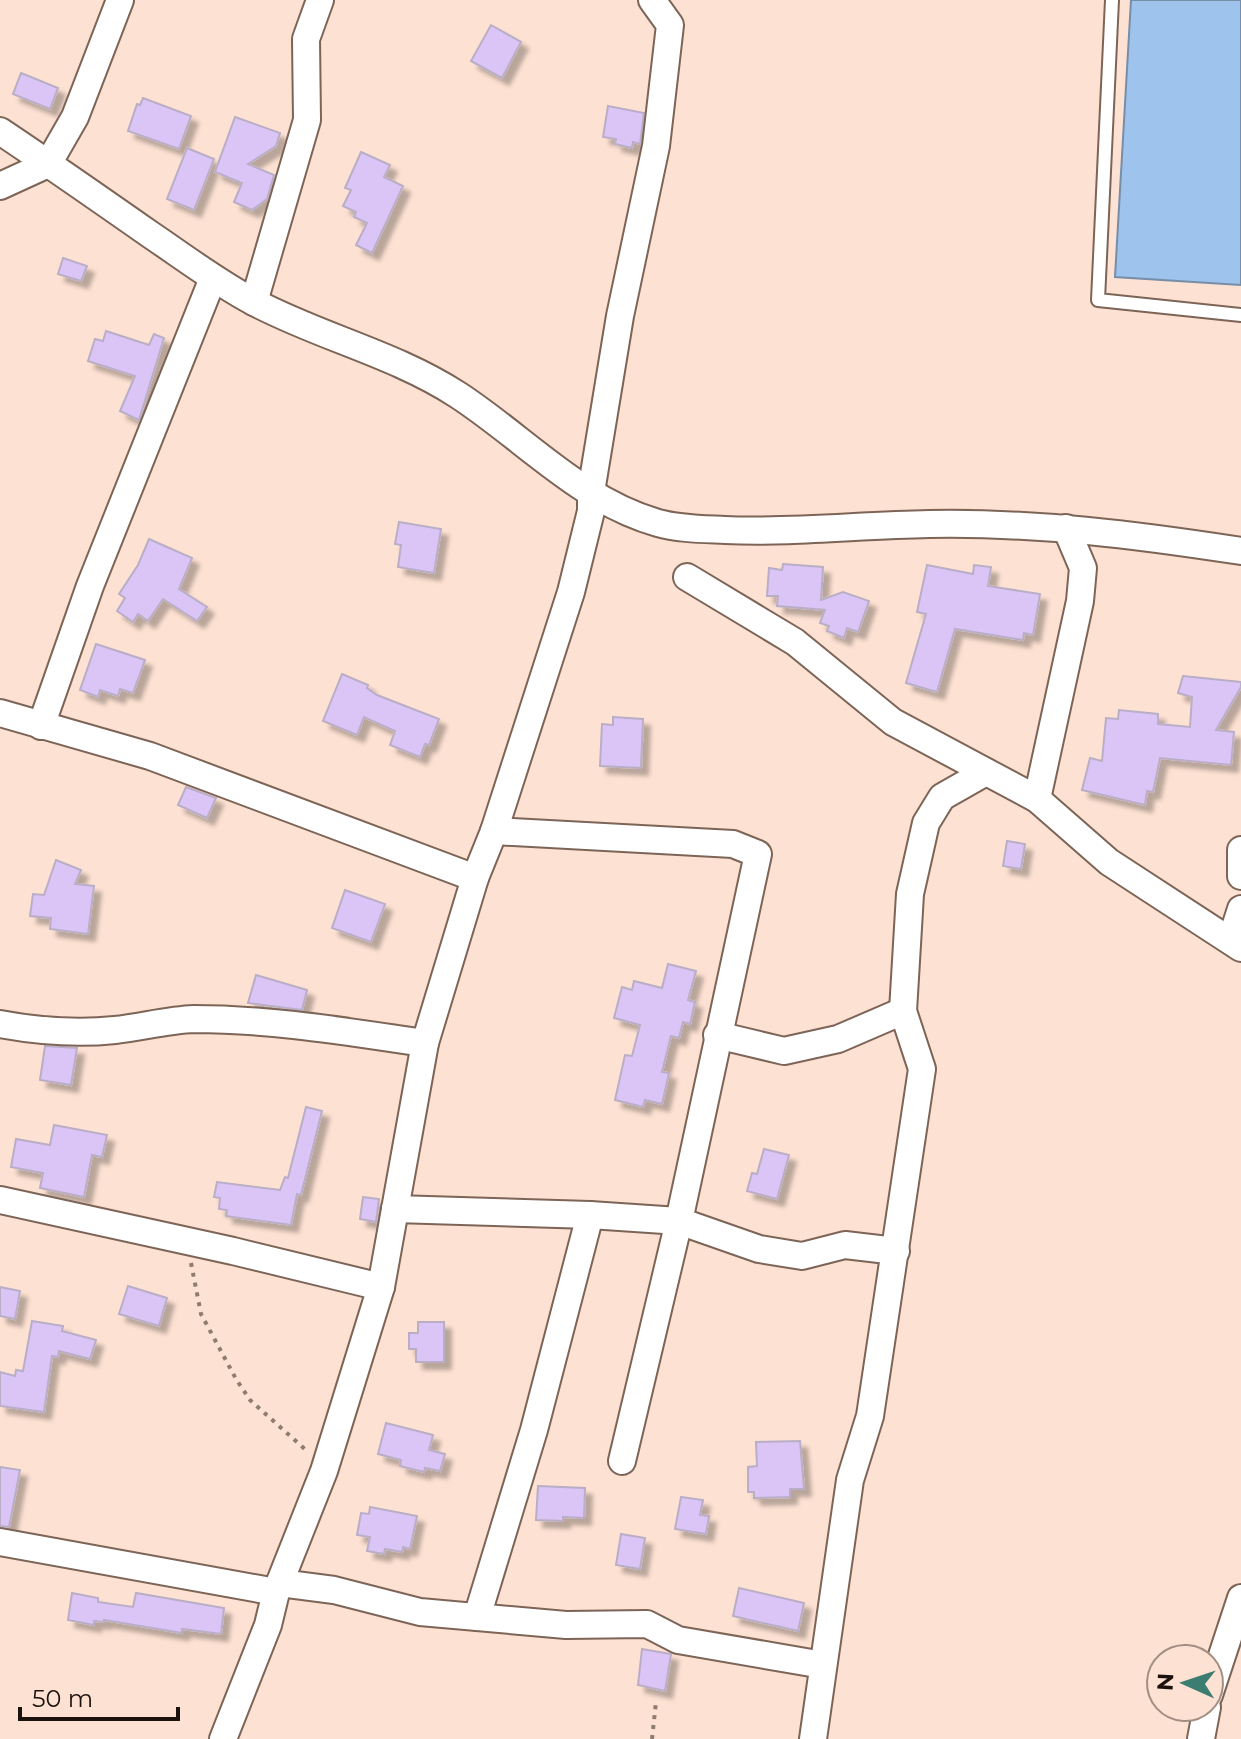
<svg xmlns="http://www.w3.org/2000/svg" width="1241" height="1739" font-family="Montserrat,sans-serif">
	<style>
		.water { fill: #9ec3ec; stroke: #778ea9; stroke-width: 2 }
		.building { fill: #dbc5f6; stroke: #b9aec6; stroke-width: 2; filter: url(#shadow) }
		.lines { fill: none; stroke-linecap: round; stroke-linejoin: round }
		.lane-casing { stroke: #7c6457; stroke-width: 16 }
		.street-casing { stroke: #7c6457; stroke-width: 30 }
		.path { stroke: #8e7c71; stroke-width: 4; stroke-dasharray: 4 6; stroke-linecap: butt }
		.lane { stroke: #fff; stroke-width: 12 }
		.street { stroke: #fff; stroke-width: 26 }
	</style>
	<defs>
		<filter id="shadow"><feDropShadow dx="7" dy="7" stdDeviation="2" flood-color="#0004"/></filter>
	</defs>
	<rect width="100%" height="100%" fill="#fde1d2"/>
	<path class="water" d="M1131 0H1241V285L1115 277Z"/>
	<g class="building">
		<path d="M491 25 521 42 502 78 471 61Z"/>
		<path d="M21 73 58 88 50 109 13 94Z"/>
		<path d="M143 98 191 116 179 149 128 131 137 104 140 105Z"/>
		<path d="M608 106 644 113 640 144 633 142 632 148 615 144 616 139 603 137Z"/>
		<path d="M235 117 280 133 276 146 248 164 274 175 267 199 252 210 234 202 242 183 215 172Z"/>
		<path d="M187 148 214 159 194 210 167 199Z"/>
		<path d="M361 152 390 165 384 177 403 186 372 253 356 245 367 223 354 217 356 212 343 206 351 190 345 188Z"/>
		<path d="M63 258 87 266 81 281 58 274Z"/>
		<path d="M106 331 149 345 154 334 164 338 139 420 120 411 135 376 88 361 95 339 103 341Z"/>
		<path d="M399 522 441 529 434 573 398 567 401 545 395 544Z"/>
		<path d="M149 539 192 558 179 589 207 607 197 621 163 599 148 621 138 614 133 622 117 611 125 598 119 594 138 565Z"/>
		<path d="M783 564 823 567 821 600 843 592 869 601 858 632 847 628 844 638 827 631 829 626 820 623 825 610 777 606 778 596H767L769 568 782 570Z"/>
		<path d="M927 565 973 574 974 565 991 567 988 586 1040 594 1033 635 1024 633 1023 640 955 629 937 692 906 683 926 614 917 612Z"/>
		<path d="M96 644 145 660 133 693 120 689 118 696 100 690 98 697 80 690Z"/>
		<path d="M342 674 368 685 367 688 377 695 439 719 429 745 425 744 420 757 390 745 395 731 364 717 357 735 323 721Z"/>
		<path d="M1183 676 1241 682V687L1216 730 1234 732 1231 765 1160 758 1153 792 1147 791 1145 805 1082 790 1090 758 1102 761 1106 718 1118 719 1119 710 1158 714V724L1190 727 1192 697 1178 693Z"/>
		<path d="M613 717 643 719 641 768 600 766 602 724 613 725Z"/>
		<path d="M186 787 216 798 207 818 178 805Z"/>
		<path d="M1007 841 1025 844 1021 869 1003 866Z"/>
		<path d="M56 860 81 870 75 884 94 886 88 934 50 929 51 918 30 916 33 894 44 895Z"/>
		<path d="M345 890 385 904 371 942 332 928Z"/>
		<path d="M668 964 696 971 688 1000 695 1002 690 1024 683 1022 679 1038 671 1036 662 1072 669 1073 662 1104 645 1100 643 1107 615 1100 625 1055 632 1056 640 1025 614 1018 622 987 632 990 634 981 662 988Z"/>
		<path d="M256 975 307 990 302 1010 248 1003Z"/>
		<path d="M45 1046 77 1048 71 1085 40 1080Z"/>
		<path d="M306 1107 322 1111 301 1195 297 1194 291 1225 226 1216 227 1210 219 1209 220 1198 214 1197 217 1182 280 1190 285 1177 288 1178Z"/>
		<path d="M54 1125 107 1135 102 1157 92 1155 84 1197 40 1188 43 1173 11 1167 16 1139 50 1145Z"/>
		<path d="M764 1149 789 1155 777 1199 747 1191 752 1173 757 1174Z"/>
		<path d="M363 1197 379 1199 376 1222 360 1219Z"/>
		<path d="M128 1286 167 1298 159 1326 119 1314Z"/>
		<path d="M0 1287 20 1291 15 1319 0 1316Z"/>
		<path d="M32 1321 63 1326 62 1331 96 1340 90 1359 59 1351 58 1357 52 1356 44 1412 0 1406V1372L15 1376 16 1370 23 1371Z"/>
		<path d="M418 1322H444V1362H416V1349H409V1333H418Z"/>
		<path d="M386 1423 433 1435 429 1450 445 1454 440 1471 425 1468 424 1472 400 1466 401 1460 378 1454Z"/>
		<path d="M800 1441 804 1489H790V1497L754 1498V1492H748V1467L757 1466 756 1442Z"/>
		<path d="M0 1467 20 1470 9 1527 0 1526Z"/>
		<path d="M538 1486 585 1488 584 1518 563 1517V1521L536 1520Z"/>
		<path d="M681 1497 703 1500 700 1515 709 1516 706 1534 675 1529Z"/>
		<path d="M370 1507 417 1516 410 1549 403 1547 402 1552 385 1549 384 1554 367 1551 370 1537 357 1535 361 1513 369 1514Z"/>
		<path d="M621 1534 645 1538 640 1569 616 1565Z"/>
		<path d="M739 1588 804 1603 798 1631 733 1616Z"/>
		<path d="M72 1593 98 1598V1602L133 1607 136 1593 224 1608 221 1634 182 1629V1633L104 1620V1622L94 1621V1625L68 1620Z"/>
		<path d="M642 1649 671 1654 665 1691 638 1685Z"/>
	</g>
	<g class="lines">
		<g class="lane-casing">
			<path id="lane" d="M1112 0 1098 300 1241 315"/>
		</g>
		<g class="street-casing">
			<g id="street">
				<path d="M0 131C51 165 101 200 151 235 185 258 218 283 254 302 320 337 395 354 458 395 524 438 580 501 658 523 679 529 703 529 725 530 794 533 861 525 929 524 1035 522 1137 535 1241 551"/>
				<path d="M0 186 48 164 75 117 120 0"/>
				<path d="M254 302 307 120 306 39 320 0"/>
				<path d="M687 577 795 642 893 722 1037 799 1109 862 1241 948"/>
				<path d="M0 713 150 756 475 878"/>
				<path d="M41 726 90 586 213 278"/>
				<path d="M1037 799 1080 601 1083 568 1066 528"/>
				<path d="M494 831 733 844 758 854 679 1221 622 1461"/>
				<path d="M1241 850V876"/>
				<path d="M1231 940 1241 909"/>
				<path d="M0 1024C38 1031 77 1034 115 1030 142 1027 168 1020 194 1019 272 1019 348 1032 425 1043"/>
				<path d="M717 1035 784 1051 838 1039 903 1011"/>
				<path d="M0 1200 233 1251 381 1287"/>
				<path d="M395 1209 590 1215 679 1221 759 1249 802 1256 845 1245 896 1251"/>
				<path d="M0 1542 276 1592"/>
				<path d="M280 1583 334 1590 420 1612 566 1625 647 1624 678 1640 823 1665"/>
				<path d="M477 1617 534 1430 590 1215"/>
				<path d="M1209 1695 1241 1598"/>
				<path d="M223 1739 268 1625 276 1592 324 1471 381 1287 425 1043 475 878 494 831 571 592 591 511V492L620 316 656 146 670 25 652 0"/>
				<path d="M813 1739 850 1480 870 1416 922 1069 903 1011 910 894 926 823 942 797 986 772"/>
				<path d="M1201 1739 1207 1707"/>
			</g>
		</g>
		<g class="path">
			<path d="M191 1263 201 1314 236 1379 250 1400 307 1451"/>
			<path d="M652 1739 656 1702"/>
		</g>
		<use href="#lane" class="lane"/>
		<use href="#street" class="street"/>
	</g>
	<g transform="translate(1185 1683) rotate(273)"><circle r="38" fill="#fde1d2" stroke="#a38e83" stroke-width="2"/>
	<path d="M0-6L14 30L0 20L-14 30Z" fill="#3b7e71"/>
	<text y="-12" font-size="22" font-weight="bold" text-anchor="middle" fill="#1b120d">N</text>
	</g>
	<path d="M20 1707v12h158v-12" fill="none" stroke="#1b120d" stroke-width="4"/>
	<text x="32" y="1707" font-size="24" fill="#1b120d" stroke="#fde1d2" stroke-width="6" paint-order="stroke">50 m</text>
</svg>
